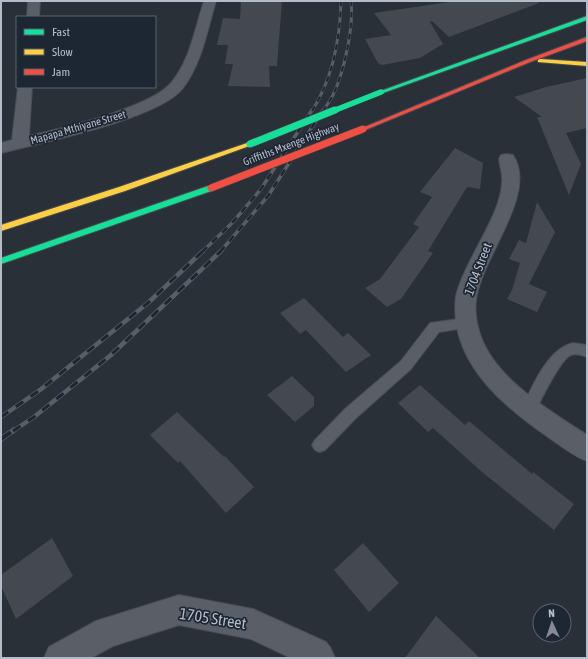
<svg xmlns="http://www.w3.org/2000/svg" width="588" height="659" font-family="'Asap Condensed',sans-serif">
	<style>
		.building { fill: #444950 }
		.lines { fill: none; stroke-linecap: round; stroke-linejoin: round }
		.lane-casing { stroke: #484c53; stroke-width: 2 }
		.street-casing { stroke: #484c53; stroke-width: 2 }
		.fast-casing { stroke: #484c53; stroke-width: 2 }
		.slow-casing { stroke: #484c53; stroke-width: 2 }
		.jam-casing { stroke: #484c53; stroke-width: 2 }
		.lane { fill: #5a5e66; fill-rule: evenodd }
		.street { fill: #5a5e66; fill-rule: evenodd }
		.fast { fill: #16e098; fill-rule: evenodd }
		.slow { fill: #ffcf43; fill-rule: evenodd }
		.jam { fill: #f24e42; fill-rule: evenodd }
		.rail-far3-casing { stroke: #595d64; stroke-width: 3 }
		.rail-far2-casing { stroke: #595d64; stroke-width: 3.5 }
		.rail-far1-casing { stroke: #595d64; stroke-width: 4.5 }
		.rail-casing { stroke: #595d64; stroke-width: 5.5 }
		.rail-far3 { stroke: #1d2633; stroke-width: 2; stroke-dasharray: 5.5; stroke-linecap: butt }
		.rail-far2 { stroke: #1d2633; stroke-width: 2.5; stroke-dasharray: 7; stroke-linecap: butt }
		.rail-far1 { stroke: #1d2633; stroke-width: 3; stroke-dasharray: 9; stroke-linecap: butt }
		.rail { stroke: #1d2633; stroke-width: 4; stroke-dasharray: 12; stroke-linecap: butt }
		.fast-bridge-far1-casing { stroke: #484c53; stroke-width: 6; stroke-linecap: butt }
		.fast-bridge-casing { stroke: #484c53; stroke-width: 8; stroke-linecap: butt }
		.jam-bridge-casing { stroke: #484c53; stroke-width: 8; stroke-linecap: butt }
		.fast-bridge-far1 { stroke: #16e098; stroke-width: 5.5 }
		.fast-bridge { stroke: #16e098; stroke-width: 7 }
		.jam-bridge { stroke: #f24e42; stroke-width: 7 }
		.labels { text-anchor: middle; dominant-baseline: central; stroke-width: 3.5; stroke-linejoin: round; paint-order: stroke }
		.far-street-label { font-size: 11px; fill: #b4bcc9; stroke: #1d2633 }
		.street-label { font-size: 13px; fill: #b4bcc9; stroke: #1d2633 }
		.near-street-label { font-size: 16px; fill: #b4bcc9; stroke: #1d2633 }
	</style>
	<rect width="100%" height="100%" fill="#2a3038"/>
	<g class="building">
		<path d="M241 1H282L277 66H269L270 87 228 86 233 64H225L228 45H217L223 18 240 19Z"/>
		<path d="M456 1H539V3L449 37 432 21 430 22 443 44 420 58 382 65 378 63 365 39 391 35 374 13Z"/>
		<path d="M587 78V128L566 133 581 164 569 195 537 117H542L514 97 546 87Z"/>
		<path d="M455 148 483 163 480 189 467 187 428 251 433 253 401 299 387 307 365 288 380 279 419 227 413 224 432 197 420 192Z"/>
		<path d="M537 202 555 232 529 284 547 292 537 312 507 299 512 290 520 263 509 259 519 240 526 243Z"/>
		<path d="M304 298 343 337 348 333 371 355 346 372 306 330 300 334 280 313Z"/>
		<path d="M292 376 314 397V406L295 422 267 395Z"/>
		<path d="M420 385 465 425 469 421 532 474 533 472 574 504 554 530 482 472 433 428 428 432 398 403Z"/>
		<path d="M177 412 224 457 225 456 254 487 226 513 180 461 178 463 150 435Z"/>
		<path d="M52 538 73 576 16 619 1 586V575Z"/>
		<path d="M363 543 399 583 369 612 334 570Z"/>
		<path d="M436 616 480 658H405Z"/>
	</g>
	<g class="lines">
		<g class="lane-casing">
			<g id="lane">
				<path d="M466 318 471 319 472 323 471 327 439 332 411 369 356 418 325 450 320 452 315 450 312 445 315 440 346 408 401 361 430 323Z"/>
				<path d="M573 343 587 345V357C582 355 576 353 571 355 560 359 540 402 534 414L529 415 524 414 522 409C531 388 548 348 573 343Z"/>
			</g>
		</g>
		<g class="street-casing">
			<g id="street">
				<path d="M28 1H40L39 17H27Z"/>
				<path d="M204 1H216C207 31 202 63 183 88 160 119 40 143 1 153V143L12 140 18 87H32L29 136C62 128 150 108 171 83 190 61 195 28 204 1Z"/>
				<path d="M507 154 513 155C539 194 480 259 476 301 474 316 479 335 486 348 506 385 552 412 587 435V461C573 456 561 446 548 437 509 410 463 373 456 322 455 312 454 302 457 292 467 257 500 217 502 183 503 175 500 167 499 159L501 155Z"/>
				<path d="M179 595 253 609 326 642 330 647 335 658H291L251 639 179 625 113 646 91 658H44L49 647 96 621Z"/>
			</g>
		</g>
		<g class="fast-casing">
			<g id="fast">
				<path d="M587 16V20L383 93 378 92Z"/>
				<path d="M208 186H211L215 188 214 190 1 264V258Z"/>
			</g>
		</g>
		<g class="slow-casing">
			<g id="slow">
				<path d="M540 59 587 62V66L538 62V60Z"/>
				<path d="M250 142 253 144 252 145 125 191 1 231V225L119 187Z"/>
			</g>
		</g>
		<g class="jam-casing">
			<path id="jam" d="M587 37V41L530 62 365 130 360 129 526 60Z"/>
		</g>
		<use href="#lane" class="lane"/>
		<use href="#street" class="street"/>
		<use href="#fast" class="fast"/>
		<use href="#slow" class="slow"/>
		<use href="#jam" class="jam"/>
		<g class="rail-far3-casing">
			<g id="rail-far3">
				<path d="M312 111C333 78 340 39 341 1"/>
				<path d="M323 111C326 106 330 101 333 95 344 72 354 27 351 1"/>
			</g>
		</g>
		<g class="rail-far2-casing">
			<g id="rail-far2">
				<path d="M202 252 232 223 261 189 312 110"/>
				<path d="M220 252 268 196 323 110"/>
			</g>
		</g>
		<g class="rail-far1-casing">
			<g id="rail-far1">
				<path d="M1 417 40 390 149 302 203 251"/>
				<path d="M13 431 34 417 111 355 221 251"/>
			</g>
		</g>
		<g class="rail-casing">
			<path id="rail" d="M1 439 14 430"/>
		</g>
		<use href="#rail-far3" class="rail-far3"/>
		<use href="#rail-far2" class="rail-far2"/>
		<use href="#rail-far1" class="rail-far1"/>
		<use href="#rail" class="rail"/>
		<g class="fast-bridge-far1-casing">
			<path id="fast-bridge-far1" d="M333 111 381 92"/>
		</g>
		<g class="fast-bridge-casing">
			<path id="fast-bridge" d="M250 144 335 110"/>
		</g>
		<g class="jam-bridge-casing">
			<path id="jam-bridge" d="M211 188 363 129"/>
		</g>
		<use href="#fast-bridge-far1" class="fast-bridge-far1"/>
		<use href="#fast-bridge" class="fast-bridge"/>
		<use href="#jam-bridge" class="jam-bridge"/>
	</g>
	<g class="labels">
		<g class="far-street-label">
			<text transform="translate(78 127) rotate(-16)">Mapapa Mthiyane Street</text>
			<text transform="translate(291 144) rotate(-21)">Griffiths Mxenge Highway</text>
		</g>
		<g class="street-label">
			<text transform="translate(478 269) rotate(-69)">1704 Street</text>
		</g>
		<g class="near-street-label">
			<text transform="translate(213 618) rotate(9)">1705 Street</text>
		</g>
	</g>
	<rect width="588" height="659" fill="none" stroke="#b4bcc9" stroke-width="4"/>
	<rect x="16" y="16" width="140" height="72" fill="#1d2633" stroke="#59626f"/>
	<rect x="24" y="29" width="20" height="6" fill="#16e098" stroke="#59626f"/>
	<text x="52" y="36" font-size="12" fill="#b4bcc9">Fast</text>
	<rect x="24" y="49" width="20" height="6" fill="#ffcf43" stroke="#59626f"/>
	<text x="52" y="56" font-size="12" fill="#b4bcc9">Slow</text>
	<rect x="24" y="69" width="20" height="6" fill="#f24e42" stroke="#59626f"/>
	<text x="52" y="76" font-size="12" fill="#b4bcc9">Jam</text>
	<g transform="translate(552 623) rotate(357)"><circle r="19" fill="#1d2633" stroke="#59626f"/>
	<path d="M0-3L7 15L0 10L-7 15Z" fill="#848b96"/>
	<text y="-6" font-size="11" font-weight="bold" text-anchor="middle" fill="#b4bcc9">N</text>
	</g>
</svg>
